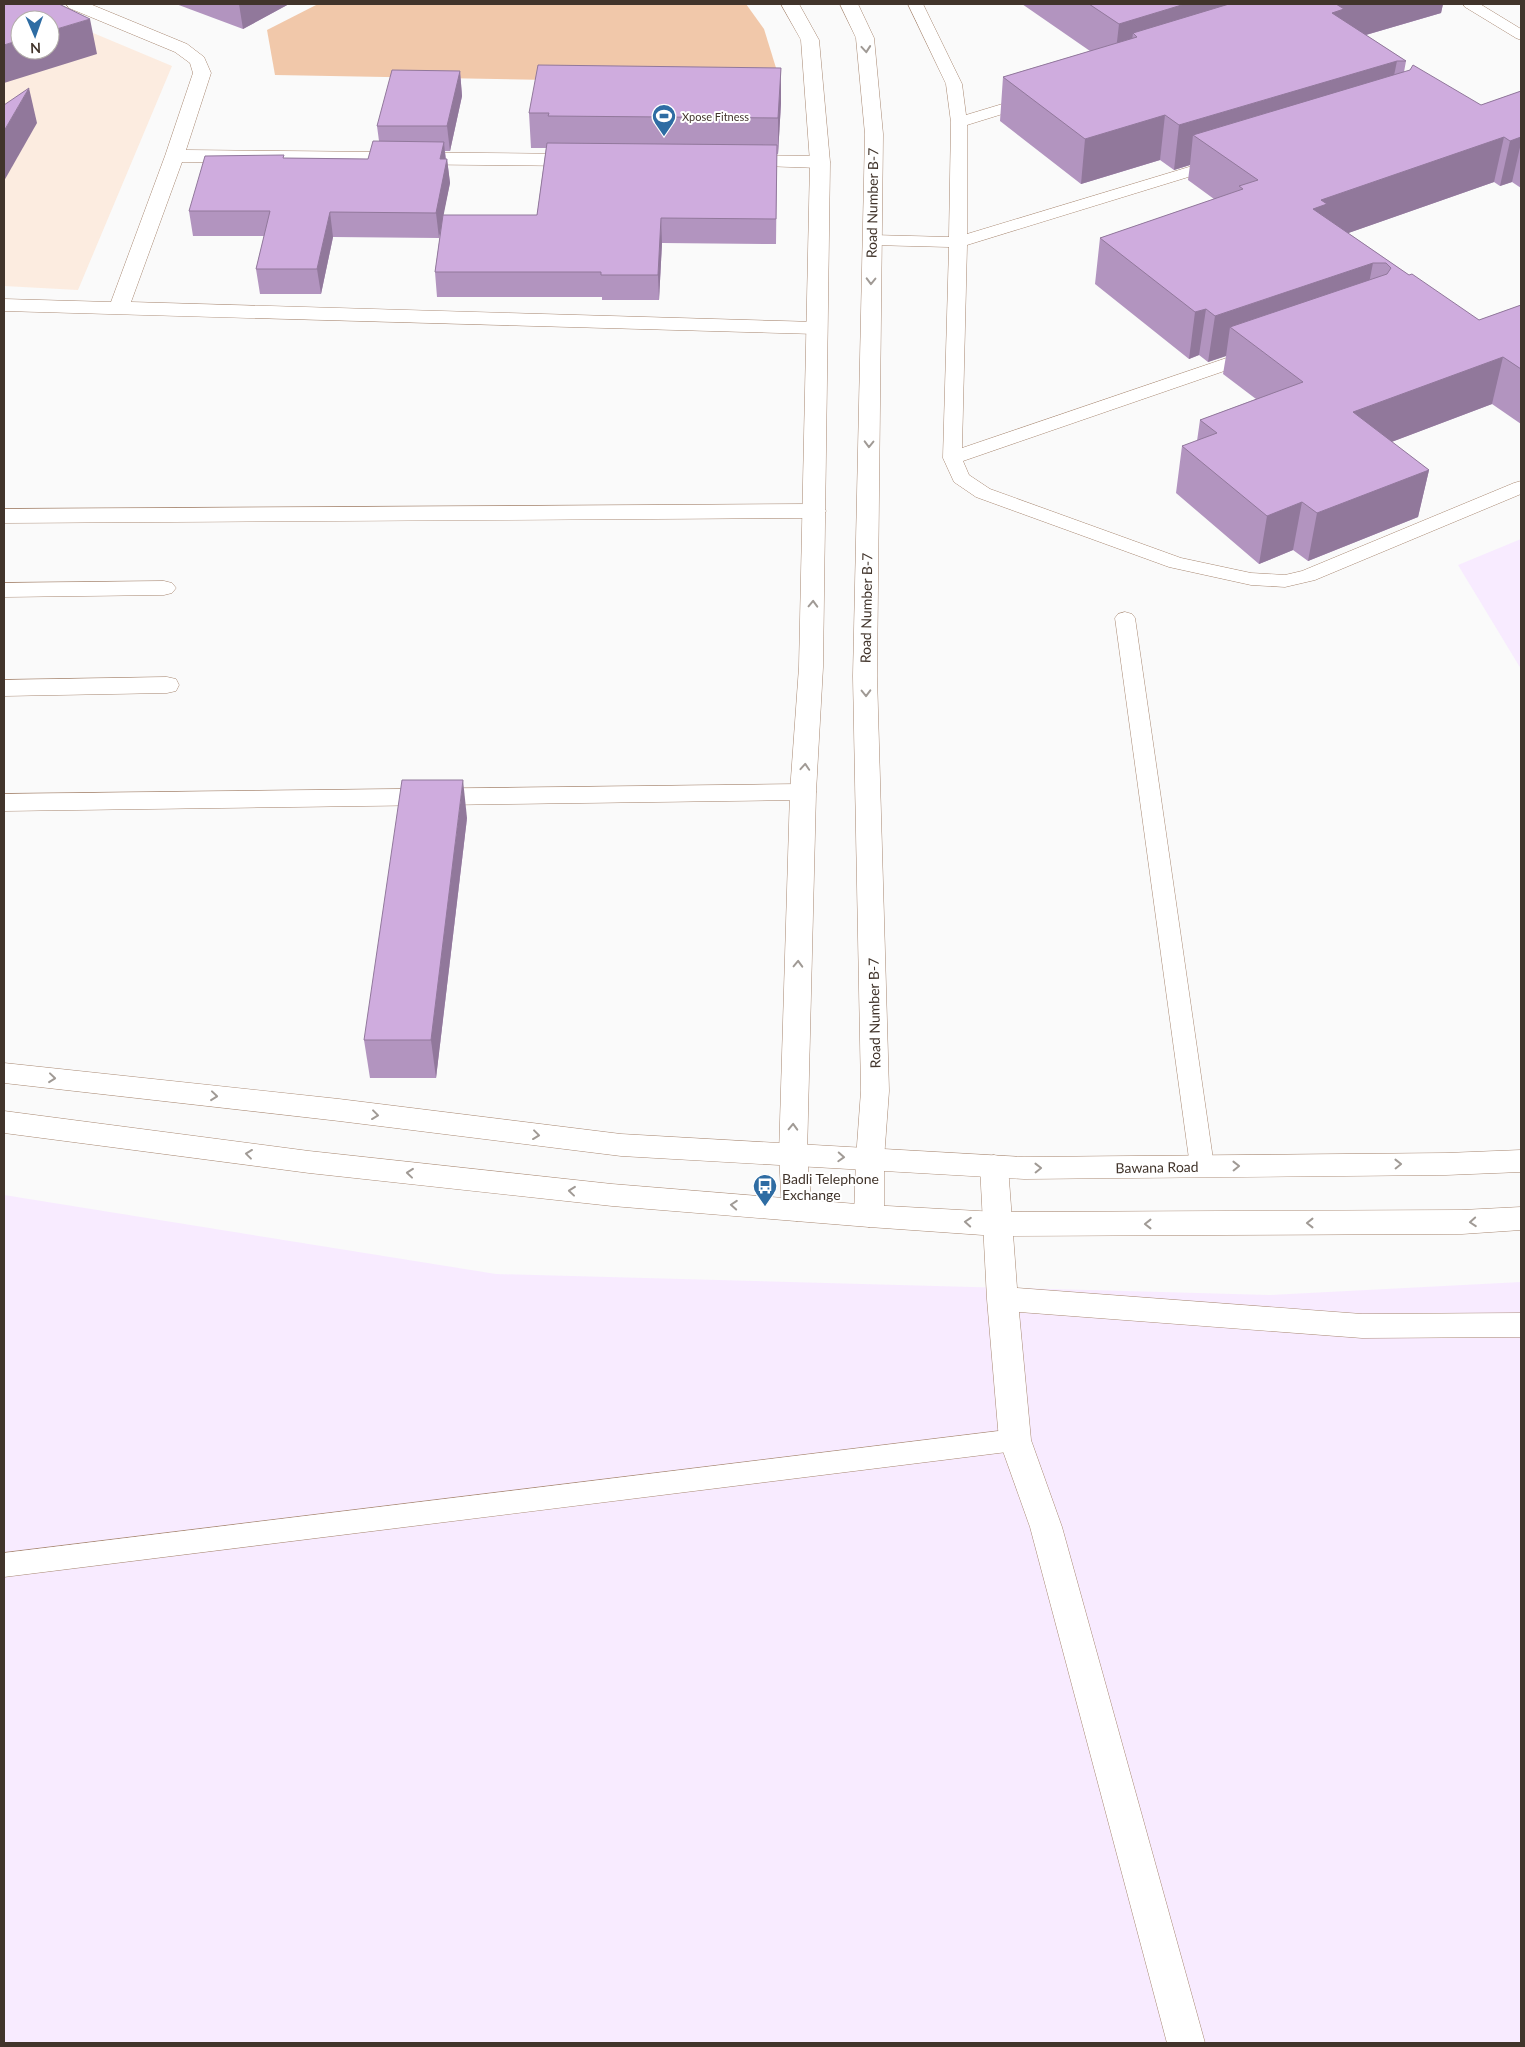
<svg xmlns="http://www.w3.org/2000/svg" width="1525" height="2047" font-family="Lato,sans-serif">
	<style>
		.built { fill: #fcece0; fill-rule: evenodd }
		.industrial { fill: #f8ebff }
		.green { fill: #f1c8aa }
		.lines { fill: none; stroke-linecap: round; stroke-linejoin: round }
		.service-casing { stroke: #a88872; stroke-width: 1 }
		.minor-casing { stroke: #a88872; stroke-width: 1 }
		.tertiary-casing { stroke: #a88872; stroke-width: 1 }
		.secondary-casing { stroke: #a88872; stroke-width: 1 }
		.service { fill: #fff; fill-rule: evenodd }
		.minor { fill: #fff; fill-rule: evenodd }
		.tertiary { fill: #fff; fill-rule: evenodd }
		.secondary { fill: #fff; fill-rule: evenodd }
		.wall { fill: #b294bf }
		.shaded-wall { fill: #91789b }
		.building { fill: #cfacde; stroke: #91789b }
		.oneway { stroke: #a09a95 }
		.labels { text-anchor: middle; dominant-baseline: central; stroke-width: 4; stroke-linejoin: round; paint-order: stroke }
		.far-poi-label { font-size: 11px; fill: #41342b; stroke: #fff; text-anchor: start }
		.street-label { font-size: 14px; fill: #41342b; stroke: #fff }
		.poi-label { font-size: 14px; fill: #41342b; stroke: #fff; text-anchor: start }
	</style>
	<rect width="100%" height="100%" fill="#fafafa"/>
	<path class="built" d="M4 4H24L172 66 78 290 4 286ZM20 20H50V50H20Z"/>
	<g class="industrial">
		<path d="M1521 539V669L1458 565Z"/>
		<path d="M4 1195 496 1274 1270 1295 1521 1282V2043H4Z"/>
	</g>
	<path class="green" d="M318 4H746L764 29 781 84 275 75 267 30Z"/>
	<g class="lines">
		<g class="service-casing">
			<g id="service">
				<path d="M908 4H923L962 84 966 115 1032 95 1038 97 1040 100 1038 103 967 125V234L1212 160H1224L1226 163 1224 166 967 245 962 448 1250 350 1256 349 1262 350 1265 354 1262 358 963 461 969 475 990 489 1181 558 1251 573 1285 575 1302 571 1514 483 1521 481V494L1315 580 1285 587 1251 585 1169 567 976 497 954 482 943 458 949 247 872 245 866 244 863 240 866 236 872 235 949 237 951 122 946 84Z"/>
				<path d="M1463 4H1480L1521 29V40L1516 38 1465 7Z"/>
				<path d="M1125 612 1132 614 1135 618 1214 1166 1211 1173 1202 1176 1193 1173 1190 1166 1115 618 1118 614Z"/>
				<path d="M1015 1429 1025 1432 1029 1440 1025 1448 1015 1451 4 1577V1553Z"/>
			</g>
		</g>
		<g class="minor-casing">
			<g id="minor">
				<path d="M66 4H90L187 44 204 57 211 73 186 150 581 154 588 156 591 160 588 164 581 166 182 162 131 302 816 322 823 324 826 328 823 332 816 334 4 311V299L111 302 165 156 193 73 190 63 175 52 69 8Z"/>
				<path d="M741 155 820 156 827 158 830 162 827 166 820 168 734 165 731 161 734 157Z"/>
				<path d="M815 504 823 506 826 511 823 516 815 518 4 523V509Z"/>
				<path d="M164 581 172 583 176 588 172 593 164 595 4 597V583Z"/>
				<path d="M167 677 176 679 179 685 176 691 167 693 4 696V680Z"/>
				<path d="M803 784 812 786 816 792 812 798 803 800 4 811V794Z"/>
				<path d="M994 1155 1004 1158 1008 1166 1017 1288 1362 1314 1521 1313V1337L1362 1338 1019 1312 1031 1440 1062 1527 1205 2043H1167L1030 1527 999 1440 987 1299 980 1166 984 1158Z"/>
			</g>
		</g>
		<g class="tertiary-casing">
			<g id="tertiary">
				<path d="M781 4H799L819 40 830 162 823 667 816 792 807 1155 812 1210 807 1218 797 1221 787 1218 782 1210 779 1155 790 792 799 667 810 162 801 40Z"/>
				<path d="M840 4H858L874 38 883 134 877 676 889 1091 884 1159V1216L879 1224 869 1227 859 1224 854 1216 856 1159 861 1091 853 676 865 134 856 38Z"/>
			</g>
		</g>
		<g class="secondary-casing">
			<g id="secondary">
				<path d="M4 1063 339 1099 621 1134 1024 1157 1446 1153 1521 1150V1172L1446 1175 1024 1179 621 1156 339 1121 4 1083Z"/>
				<path d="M4 1111 309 1151 612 1184 869 1205 997 1212 1462 1210 1521 1207V1230L1462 1234 997 1236 869 1227 612 1206 309 1173 4 1133Z"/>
			</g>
		</g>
		<use href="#service" class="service"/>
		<use href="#minor" class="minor"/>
		<use href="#tertiary" class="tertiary"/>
		<use href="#secondary" class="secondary"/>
	</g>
	<g class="wall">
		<path d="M176 4H289L243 29Z"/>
		<path d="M1022 4H1443L1441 13 1366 35 1406 61 1404 72 1481 105 1521 91V188L1512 182 1500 186 1494 182 1348 233 1409 275 1479 320 1521 305V424L1492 404 1391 442 1429 470 1418 517 1308 561 1293 550 1259 564 1176 493 1182 446 1197 441 1200 420 1256 399 1223 374 1226 356 1208 362 1199 355 1189 359 1095 284 1100 238 1214 199 1188 180 1190 165 1174 170 1160 160 1081 184 1000 121 1003 77 1090 51Z"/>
		<path d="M781 68V103L778 154H777L776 244 662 243 659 300H602V297H437L435 272 441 228 439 238 333 237 321 294H260L256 269 264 236H193L189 211 284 158 368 159 379 141 377 126 460 71 462 96 450 151H445L446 159H447L450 183 443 215H537L546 148H531L529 113Z"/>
		<path d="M467 818 436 1078H370L364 1040Z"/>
	</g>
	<g class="shaded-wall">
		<path d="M239 4H289L243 29Z"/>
		<path d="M1185 4H1234L1137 37 1133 33 1129 63 1114 68 1119 24Z"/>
		<path d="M1334 4H1443L1441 13 1338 43 1324 57Z"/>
		<path d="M90 19 97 54 4 83V45L20 40V50H50V31Z"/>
		<path d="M1397 61 1388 105 1193 135 1190 165 1174 170 1179 125Z"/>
		<path d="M781 68V103L778 154V118Z"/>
		<path d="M460 71 462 96 450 151 447 126Z"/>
		<path d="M29 88 37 123 4 181V131Z"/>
		<path d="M1165 115 1160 160 1081 184 1085 139Z"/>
		<path d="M1504 137 1494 182 1320 243 1313 209 1321 200Z"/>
		<path d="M1521 137V143L1512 182 1500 186 1510 141Z"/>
		<path d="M444 142 446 165 447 159 450 183 439 238 436 213 440 159Z"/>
		<path d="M330 212 333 237 321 294 317 269Z"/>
		<path d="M661 218 662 243 659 300 658 275Z"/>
		<path d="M1373 263 1364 309 1230 327 1226 356 1208 362 1215 316Z"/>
		<path d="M1206 309 1199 355 1189 359 1195 312Z"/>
		<path d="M1503 357 1492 404 1344 460 1353 412Z"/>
		<path d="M1429 470 1418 517 1308 561 1317 513Z"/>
		<path d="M1302 502 1293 550 1259 564 1267 516Z"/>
		<path d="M463 780 467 818 436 1078 431 1040Z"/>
	</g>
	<g class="building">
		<path d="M4 4H59L90 19 50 31V20H20V40L4 45Z"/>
		<path d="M1089 4H1185L1119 24Z"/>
		<path d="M1229 4H1336L1344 9 1332 13 1406 61H1397L1179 125 1165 115 1085 139 1003 77 1137 37 1133 33Z"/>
		<path d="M538 65 781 68 778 118 548 116 549 113H529Z"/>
		<path d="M1413 65 1481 105 1521 91V137L1510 141 1504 137 1321 200 1327 204 1313 209 1409 275 1412 274 1479 320 1521 305V369L1503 357 1353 412 1429 470 1317 513 1302 502 1267 516 1182 446 1217 433 1200 420 1303 382 1230 327 1387 274 1391 268 1386 263H1373L1215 316 1206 309 1195 312 1100 238 1243 189 1239 186 1258 180 1193 135 1410 70Z"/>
		<path d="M392 70 460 71 447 126H377Z"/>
		<path d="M29 88 4 131V105Z"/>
		<path d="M373 141 444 142 440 159H447L436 213 330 212 317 269H256L270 211H189L205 156 284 155 283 158 368 159Z"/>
		<path d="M547 143 777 145 776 219 661 218 658 275H601V272H435L443 215H537Z"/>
		<path d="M402 780H463L431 1040H364Z"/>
	</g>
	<defs><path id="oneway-chevron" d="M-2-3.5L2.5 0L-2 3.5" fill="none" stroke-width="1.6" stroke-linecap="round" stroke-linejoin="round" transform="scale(1.25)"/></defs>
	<g class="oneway">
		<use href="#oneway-chevron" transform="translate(866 49) rotate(85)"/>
		<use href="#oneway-chevron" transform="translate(871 281) rotate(91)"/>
		<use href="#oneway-chevron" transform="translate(869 444) rotate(91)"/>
		<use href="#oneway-chevron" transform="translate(813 604) rotate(-88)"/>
		<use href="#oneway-chevron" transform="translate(866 693) rotate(89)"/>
		<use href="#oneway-chevron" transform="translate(805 767) rotate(-86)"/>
		<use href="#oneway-chevron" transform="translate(798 964) rotate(-88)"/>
		<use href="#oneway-chevron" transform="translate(52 1078) rotate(6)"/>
		<use href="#oneway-chevron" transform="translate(214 1096) rotate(6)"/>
		<use href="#oneway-chevron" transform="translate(375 1115) rotate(7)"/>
		<use href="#oneway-chevron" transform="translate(793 1127) rotate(-88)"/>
		<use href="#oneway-chevron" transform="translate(536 1135) rotate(7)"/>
		<use href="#oneway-chevron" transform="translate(249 1154) rotate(-173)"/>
		<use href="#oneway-chevron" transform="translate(841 1157) rotate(3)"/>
		<use href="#oneway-chevron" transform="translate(1398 1164) rotate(-1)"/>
		<use href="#oneway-chevron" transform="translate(1236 1166) rotate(-1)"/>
		<use href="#oneway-chevron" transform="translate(1038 1168) rotate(-1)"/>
		<use href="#oneway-chevron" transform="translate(410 1173) rotate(-174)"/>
		<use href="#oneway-chevron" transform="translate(572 1191) rotate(-174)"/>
		<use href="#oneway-chevron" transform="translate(734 1205) rotate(-176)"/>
		<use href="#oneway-chevron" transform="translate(968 1222) rotate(-176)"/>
		<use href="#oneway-chevron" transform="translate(1473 1222) rotate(176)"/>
		<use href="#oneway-chevron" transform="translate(1310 1223) rotate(180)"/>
		<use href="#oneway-chevron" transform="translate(1148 1224) rotate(180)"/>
	</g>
	<defs>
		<g id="stadium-pin" transform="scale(1.25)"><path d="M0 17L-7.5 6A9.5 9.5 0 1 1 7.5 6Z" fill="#2e6ca3" stroke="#fff"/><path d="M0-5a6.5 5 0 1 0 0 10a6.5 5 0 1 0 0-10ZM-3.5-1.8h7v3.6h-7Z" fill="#fff"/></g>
		<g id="bus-pin" transform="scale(1.25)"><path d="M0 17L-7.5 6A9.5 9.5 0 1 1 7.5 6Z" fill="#2e6ca3" stroke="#fff"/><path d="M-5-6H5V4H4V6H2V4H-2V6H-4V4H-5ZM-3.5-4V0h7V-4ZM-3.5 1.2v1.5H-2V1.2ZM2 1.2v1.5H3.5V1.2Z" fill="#fff"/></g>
	</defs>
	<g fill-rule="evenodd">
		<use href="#stadium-pin" x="664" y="116"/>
		<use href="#bus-pin" x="765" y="1186"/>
	</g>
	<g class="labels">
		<g class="far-poi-label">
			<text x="682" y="116">Xpose Fitness</text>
		</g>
		<g class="street-label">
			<text transform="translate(872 203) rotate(-89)">Road Number B-7</text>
			<text transform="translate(866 608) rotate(-89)">Road Number B-7</text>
			<text transform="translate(874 1013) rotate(-91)">Road Number B-7</text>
			<text transform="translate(1157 1167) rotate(-1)">Bawana Road</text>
		</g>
		<g class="poi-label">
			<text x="782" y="1178">Badli Telephone<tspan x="782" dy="16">Exchange</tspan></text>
		</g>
	</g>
	<rect width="1525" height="2047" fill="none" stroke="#41342b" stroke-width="10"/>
	<g transform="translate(35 35) rotate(178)"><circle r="24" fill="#ffffff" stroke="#b3aeaa"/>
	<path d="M0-4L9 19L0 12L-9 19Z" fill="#2e6ca3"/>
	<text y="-8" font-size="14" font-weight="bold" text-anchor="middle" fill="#41342b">N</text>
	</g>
</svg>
